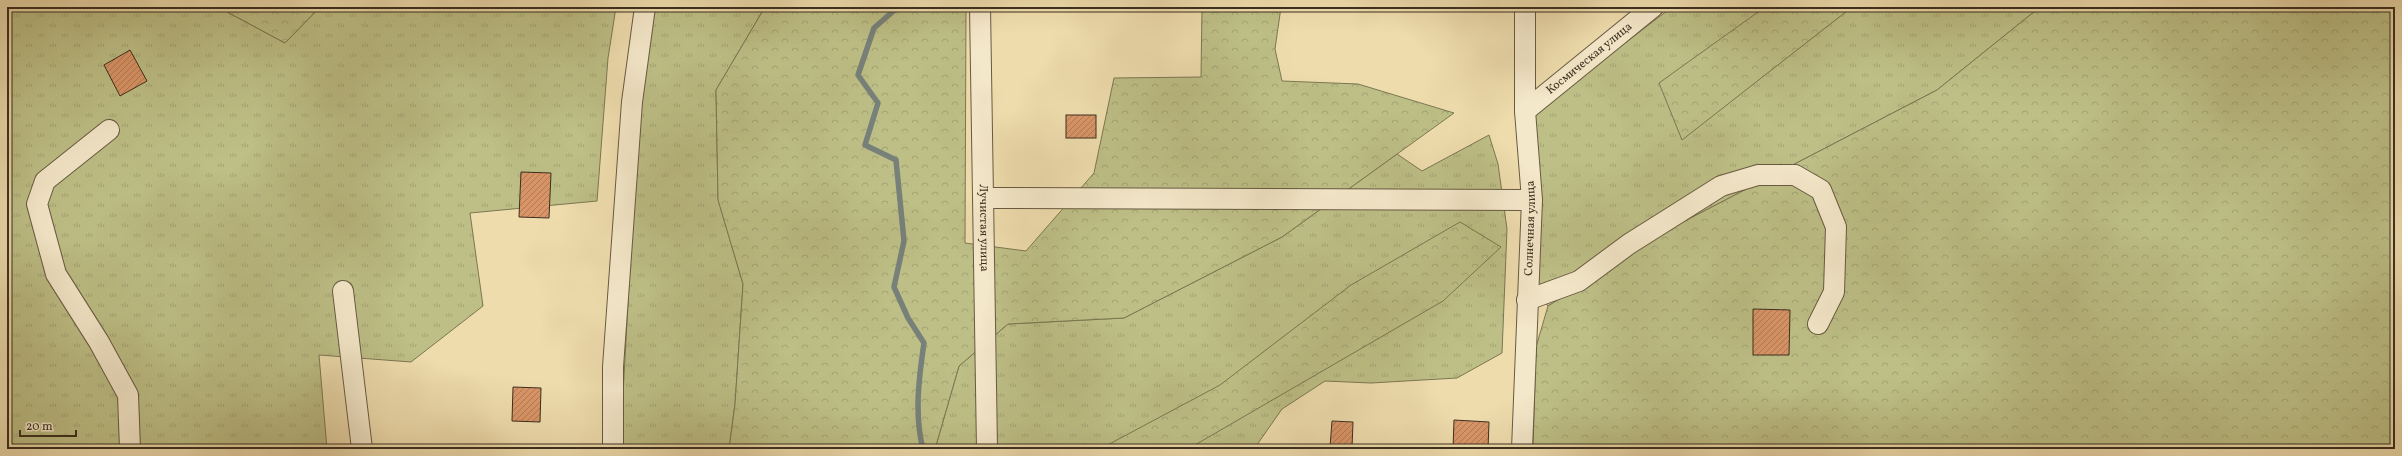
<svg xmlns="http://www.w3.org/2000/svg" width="2402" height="456" font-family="Vollkorn,serif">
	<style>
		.grass { fill: url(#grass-tufts); stroke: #7c7752 }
		.forest { fill: url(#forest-crowns); stroke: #7c7752 }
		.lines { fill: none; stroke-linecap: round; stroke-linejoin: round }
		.stream { stroke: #77817a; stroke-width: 5.5 }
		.building { fill: url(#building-hatch); stroke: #3b2f1f }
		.minor-casing { stroke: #685a42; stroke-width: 22 }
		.minor { stroke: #f4e8ca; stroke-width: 20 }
		.labels { text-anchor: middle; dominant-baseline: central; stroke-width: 3; stroke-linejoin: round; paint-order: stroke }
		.street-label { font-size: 12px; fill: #3b2f1f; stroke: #f4e8ca }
	</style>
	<defs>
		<pattern id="grass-tufts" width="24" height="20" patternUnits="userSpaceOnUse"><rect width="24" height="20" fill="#bdbf86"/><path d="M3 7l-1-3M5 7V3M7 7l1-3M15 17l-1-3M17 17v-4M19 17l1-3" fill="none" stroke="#a3a473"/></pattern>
		<pattern id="forest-crowns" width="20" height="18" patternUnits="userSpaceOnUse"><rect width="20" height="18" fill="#bdbf86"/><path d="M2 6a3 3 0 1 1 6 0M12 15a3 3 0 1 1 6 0" fill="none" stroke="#a3a473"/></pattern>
		<pattern id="building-hatch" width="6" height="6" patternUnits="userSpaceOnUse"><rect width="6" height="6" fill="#d99567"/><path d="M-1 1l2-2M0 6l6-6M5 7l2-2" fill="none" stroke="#b17a54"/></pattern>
	</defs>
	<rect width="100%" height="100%" fill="#eedcad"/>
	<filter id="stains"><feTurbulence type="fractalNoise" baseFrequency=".005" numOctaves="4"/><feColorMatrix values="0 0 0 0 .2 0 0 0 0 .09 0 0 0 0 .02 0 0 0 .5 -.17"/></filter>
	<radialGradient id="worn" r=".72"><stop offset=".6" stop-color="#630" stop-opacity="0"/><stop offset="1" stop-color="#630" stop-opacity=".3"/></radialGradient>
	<g class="grass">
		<path d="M7 7H218L285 43 320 7H616L608 58 597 201 470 213 483 306 411 362 319 355 327 449H7Z"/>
		<path d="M653 7H765L716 90 718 199 743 284 735 404 729 449H620L639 103Z"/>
		<path d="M1672 7H1765L1752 17 1682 139 1852 7H2061L2035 11 1937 90 1683 222 1548 306 1534 290 1535 112Z"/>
		<path d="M1489 135 1498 164 1507 229 1502 353 1457 378 1371 383 1325 381 1282 409 1254 449H935L959 366 1008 324 1124 318 1282 237 1397 154 1422 171Z"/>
	</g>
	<g class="forest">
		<path d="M218 7H320L285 43Z"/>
		<path d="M765 7H966L965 243 1026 251 1094 173 1114 78 1201 77 1202 7H1281L1275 49 1282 81 1358 84 1454 113 1282 237 1124 318 1008 324 959 366 935 449H729L735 404 743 284 718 200 716 90Z"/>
		<path d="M1765 7H1852L1682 140 1659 83Z"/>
		<path d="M2061 7H2395V449H1533L1536 347 1548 306 1683 222 1937 90 2035 11Z"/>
		<path d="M1460 222 1501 247 1443 301 1188 449H1100L1220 385 1351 285Z"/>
	</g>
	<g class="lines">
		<path class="stream" d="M898 7 874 28 858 75 878 103 865 145 896 160 904 241 894 287 908 318 924 343C919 377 914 415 923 449"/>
	</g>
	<g class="building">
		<path d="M130 50 147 81 120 96 104 65Z"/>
		<rect x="1066" y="115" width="30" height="23"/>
		<path d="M521 172 551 173 549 218 519 217Z"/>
		<path d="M1753 309 1790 310 1789 355H1753Z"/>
		<path d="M513 387 541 388 540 422 512 421Z"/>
		<path d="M1454 420 1489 422 1488 449H1453Z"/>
		<path d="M1332 421 1353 422 1352 448 1330 447Z"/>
	</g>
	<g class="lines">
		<g class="minor-casing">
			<g id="minor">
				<path id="s1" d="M980 7 987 449"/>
				<path id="s2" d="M1525 111 1653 7"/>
				<path d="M109 130 45 181 37 204 56 274 99 342 128 395 130 449"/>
				<path d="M984 198 1532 200"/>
				<path d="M343 291 362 449"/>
				<path d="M1527 300 1579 281 1629 244 1721 186 1758 175H1795L1821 190 1836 227 1834 292 1818 324"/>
				<path d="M613 449V367L632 102 645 7"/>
				<path id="s3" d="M1522 449 1532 200 1525 111V7"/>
			</g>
		</g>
		<use href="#minor" class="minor"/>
	</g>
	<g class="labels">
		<g class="street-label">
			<text stroke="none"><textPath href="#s2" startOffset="83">Космическая улица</textPath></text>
			<text stroke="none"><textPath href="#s1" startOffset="221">Лучистая улица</textPath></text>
			<text stroke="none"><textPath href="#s3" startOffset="221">Солнечная улица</textPath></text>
		</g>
	</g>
	<rect width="2402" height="456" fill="none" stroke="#eedcad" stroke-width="24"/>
	<rect x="8" y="8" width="2386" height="440" fill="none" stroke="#3b2f1f" stroke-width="2"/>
	<rect x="12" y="12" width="2378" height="432" fill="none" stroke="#3b2f1f"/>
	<path d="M20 430v6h56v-6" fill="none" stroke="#3b2f1f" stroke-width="2"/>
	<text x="26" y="430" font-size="12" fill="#3b2f1f" stroke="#f4e8ca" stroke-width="3" paint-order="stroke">20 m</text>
	<rect width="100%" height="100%" filter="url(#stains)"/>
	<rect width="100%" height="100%" fill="url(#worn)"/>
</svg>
